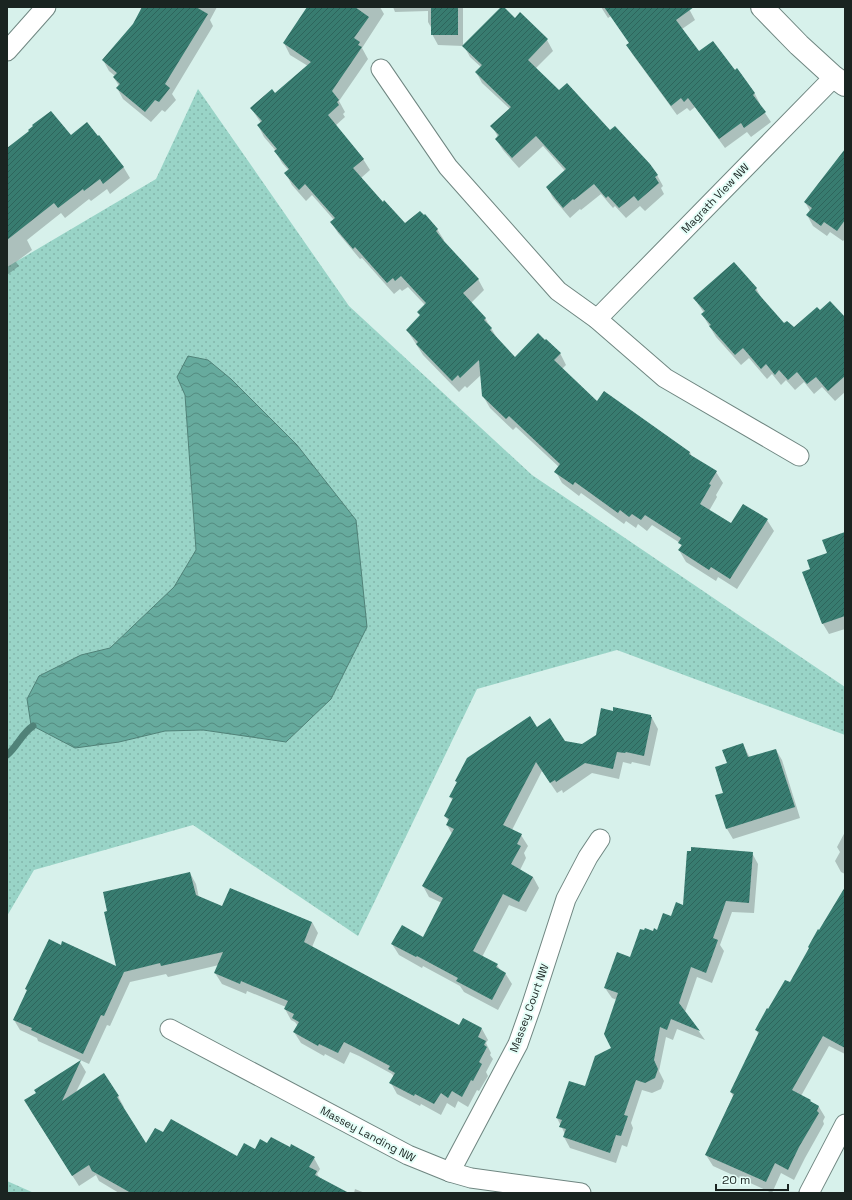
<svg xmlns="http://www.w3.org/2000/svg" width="852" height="1200" font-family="'Space Grotesk',sans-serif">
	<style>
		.park { fill: url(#park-dots) }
		.water { fill: url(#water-waves); stroke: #508278 }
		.shadow { fill: #0003 }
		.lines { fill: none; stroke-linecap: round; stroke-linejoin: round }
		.stream { stroke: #508278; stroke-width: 7 }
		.building { fill: url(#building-hatch) }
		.street-casing { stroke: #6f8681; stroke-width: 21 }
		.secondary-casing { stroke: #6f8681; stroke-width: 24 }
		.street { stroke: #fff; stroke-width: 19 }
		.secondary { stroke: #fff; stroke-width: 22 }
		.labels { text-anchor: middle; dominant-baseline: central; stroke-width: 4; stroke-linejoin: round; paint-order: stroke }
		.street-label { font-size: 11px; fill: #1a2421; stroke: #e5fef8 }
	</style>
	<defs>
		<pattern id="park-dots" width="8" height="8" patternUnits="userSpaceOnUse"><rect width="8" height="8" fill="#99d4c7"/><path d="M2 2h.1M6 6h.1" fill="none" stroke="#83b6ab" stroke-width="1.8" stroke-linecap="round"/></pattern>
		<pattern id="water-waves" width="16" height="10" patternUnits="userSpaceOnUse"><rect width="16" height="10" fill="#67ab9e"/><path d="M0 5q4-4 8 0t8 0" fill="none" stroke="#548b80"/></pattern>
		<pattern id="building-hatch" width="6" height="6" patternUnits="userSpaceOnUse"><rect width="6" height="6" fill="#387c70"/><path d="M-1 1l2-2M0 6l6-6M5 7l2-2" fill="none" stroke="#2e655c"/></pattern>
	</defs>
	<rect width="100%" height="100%" fill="#d7f1eb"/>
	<g class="park">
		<path d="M198 89 349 306 532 475 845 687V735L617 650 477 689 358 936 193 825 34 870 7 916V267L156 179Z"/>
		<path d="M7 1181 34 1193H7Z"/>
	</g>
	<path class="water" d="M188 356 208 360 231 379 297 445 356 520 367 627 331 699 286 742 203 730 165 731 119 742 75 748 31 725 27 699 39 676 81 655 110 648 174 587 196 550 185 395 177 377Z"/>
	<g class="shadow">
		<path d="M144 7H217L210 20 213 26 172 94 176 100 165 112 162 110 151 122 123 99 117 88 119 86 114 78 115 76 109 71 103 60 133 24Z"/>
		<path d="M308 7H380L384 14 362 48 368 59 339 101 345 112 343 114 345 117 335 126 363 159 370 170 361 178 383 203 405 225 437 229 444 240 443 241 478 279 484 290 471 303 485 318 497 338 515 358 560 353 566 365 562 369 597 402 690 452 692 457 716 472 723 483 716 495 717 497 709 511 731 525 767 520 774 531 737 589 718 577 716 581 686 562 679 550 682 547 680 543 652 525 647 531 638 524 636 528 626 521 624 524 581 493 579 496 562 483 556 472 559 467 516 427 513 430 490 408 483 396 481 375 467 388 465 386 459 392 423 355 407 330 421 316 425 305 408 287 402 291 400 289 394 294 362 258 360 259 338 233 331 222 334 220 312 195 306 201 292 185 286 174 289 171 282 163 275 151H276L264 137 258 125 261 123 251 108 275 94 308 66 290 55 284 43Z"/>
		<path d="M393 7H463V46L438 45 432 34V29L428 22V11L395 12Z"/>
		<path d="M502 7 515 19 547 40 553 51 535 69 559 92 610 132 657 175 663 186 661 188 664 194 645 211 640 206 626 218 615 206 613 208 601 194 581 210 580 209 570 218 553 198 547 187 565 171 543 146 519 168 503 150 496 139 498 137 492 126 510 109 482 83 476 72 481 67 470 57 464 46Z"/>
		<path d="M601 7H688L695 20 682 29 699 52 734 71 737 70 755 94 760 104H759L771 122 751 137 747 132 725 148 695 107 690 111 687 108 677 115 633 55 627 45 630 43 611 16 608 18Z"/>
		<path d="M71 136 97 137 99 136 124 168 130 178 110 194 107 189 91 201 89 199 65 218 61 213 27 240 32 250 16 262 19 266 7 275V149Z"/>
		<path d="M845 167V239L843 241 830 232 827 236 813 226 807 215 810 211 805 202Z"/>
		<path d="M756 288 762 299 784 325 793 329 820 311 845 319V392L835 401 822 387 814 394 804 382 795 390 786 380 781 385 772 374 767 379 749 358 741 365 716 337 702 314 704 313 694 298Z"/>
		<path d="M845 533V629L829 634 823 624 804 573 811 570 828 554Z"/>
		<path d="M651 716 658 729 650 766 632 762 631 764 623 762 619 779 592 773 563 793 562 790 557 793 542 771 512 830 521 835 528 846 524 853 526 858 520 870 533 877 539 888 526 912 509 905 482 957 497 965 501 971 505 973 512 984 498 1010 464 992 460 986 423 966 422 968 399 955 392 944 423 938 442 903 429 897 423 886 452 834 447 825 449 822 445 816 453 801 450 797 457 783 456 781 537 729 565 742 582 745Z"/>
		<path d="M743 744 750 758 776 750 782 760 800 818 733 839 727 829 716 796 724 793 728 764Z"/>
		<path d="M845 832V874L841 872 835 861 840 852 837 847Z"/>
		<path d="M752 853 758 864 754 913 732 912 720 945 724 951 712 983 697 977 685 1012 705 1040 677 1029 673 1040 666 1037 659 1071 664 1081 661 1089 652 1093 642 1090 631 1123 633 1128 627 1147 622 1145 616 1163 570 1148 564 1137 565 1134 557 1118 586 1088 612 1048 617 1000 612 998 605 988 653 932 658 931 683 906Z"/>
		<path d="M190 873 196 884 199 898 223 908 312 922 318 933 312 947 460 1027 482 1029 488 1040 486 1043 491 1053 490 1055 493 1059 486 1072 488 1076 479 1091 477 1090 468 1107 458 1101 455 1108 447 1103 441 1115 421 1104 420 1106 397 1094 391 1083 394 1077 392 1074 359 1056 350 1052 344 1064 325 1054 324 1056 301 1043 294 1032 298 1026 295 1022 291 1020 285 1009 286 1007 247 991 246 994 222 984 215 973 219 965 168 977 166 974 130 982 110 1026 107 1025 89 1064 38 1041 37 1038 20 1030 14 1020 27 991 26 989 62 946 118 968Z"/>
		<path d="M845 889V1054L829 1046 801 1096 819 1107 825 1117 823 1121 824 1124 805 1158 794 1180 781 1173 772 1193 713 1166 706 1155 733 1096 731 1092 759 1035 756 1030 769 1011 790 984Z"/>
		<path d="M80 1062 86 1072 76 1092 118 1096 124 1107 122 1108 146 1145 163 1134 237 1157 256 1151 268 1144 314 1158 320 1169 317 1174 320 1178 347 1193H119L99 1181 96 1175 79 1186 31 1111 37 1093Z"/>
		<path d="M355 1189 365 1193H354Z"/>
	</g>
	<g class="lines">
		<path class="stream" d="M7 755C17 747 22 733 33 726"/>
	</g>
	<g class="building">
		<path d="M142 7H196L208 14 165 84 170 88 159 102 155 100 145 112 116 88 120 84 113 77 117 73 102 60 133 24Z"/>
		<path d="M307 7H355L369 17 354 38 360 42 358 45 362 47 332 91 339 100 337 102 339 105 328 115 364 159 353 168 383 202 384 200 405 223 420 211 424 215 425 214 438 229 436 231 443 240 479 279 463 293 486 318 484 320 492 328 490 330 515 357 538 333 545 340 546 339 561 353 554 360 597 401 604 391 690 452 689 454 717 471 709 484 711 485 700 504 731 523 743 504 768 519 730 579 711 567 709 570 678 550 682 545 678 543 681 538 645 515 641 520 632 514 629 517 620 510 618 513 575 482 573 485 554 472 560 464 509 416 506 419 482 396 479 360 460 378 458 375 452 381 416 344 418 342 406 330 420 315 417 312 426 303 401 276 395 281 393 278 387 283 355 247 353 249 330 222 335 218 305 184 299 190 284 173 289 169 274 151 277 149 257 125 262 121 250 108 272 89 275 93 311 62 283 43Z"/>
		<rect x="431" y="7" width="27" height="28"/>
		<path d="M501 7H504L515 18 520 12 548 39 528 60 559 90 567 83 610 130 615 126 650 164 658 175 655 177 659 183 638 201 634 196 619 208 608 196 606 198 594 184 574 200 573 199 563 208 546 187 566 169 536 136 512 158 495 139 499 135 490 126 511 107 475 72 482 65 462 46Z"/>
		<path d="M604 7H694L676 20 699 51 713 41 735 70 737 68 755 93 753 95 766 112 744 128 741 123 719 139 688 98 684 102 681 98 671 106 626 45 629 43Z"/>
		<path d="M51 111 71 135 87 122 98 136 99 135 124 167 103 184 100 179 84 191 83 189 58 208 54 203 7 240V148L29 131 28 130 33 126 32 125Z"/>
		<path d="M845 149V220L837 231 824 222 821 226 806 215 812 208 804 202Z"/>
		<path d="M734 262 757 288 755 290 784 323 787 321 794 327 817 307 820 310 830 301 845 317V376L828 391 816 377 807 384 797 372 788 380 779 370 775 375 766 364 761 369 743 348 735 355 709 326 711 325 701 314 705 311 693 298Z"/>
		<path d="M845 532V616L822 624 802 572 810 569 807 560 827 553 822 540Z"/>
		<path d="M613 707 651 715V717H652L644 756 626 752 625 753 617 752 613 769 585 763 556 782 555 780 550 783 536 762 503 825 522 834 517 844 521 846 511 864 533 877 519 902 503 894 473 951 498 964 496 967 506 973 492 1000 456 981 458 978 417 956 416 957 391 944 402 925 423 937 443 898 422 886 454 829 446 825 449 819 444 816 453 798 449 797 457 782 455 781 467 758 530 716 537 727 550 718 565 741 582 744 596 735 601 708 613 711Z"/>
		<path d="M743 743 748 757 776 749 795 807 726 829 715 795 723 793 715 767 727 763 722 750Z"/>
		<path d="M691 847 753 852 749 903 726 901 713 938 718 940 706 973 691 967 679 1003 700 1031 671 1019 667 1030 660 1027 654 1060 658 1069 655 1078 645 1083 636 1080 624 1115 628 1116 621 1136 616 1135 610 1153 563 1137 566 1129 559 1127 562 1120 556 1118 569 1081 585 1086 595 1056 611 1048 604 1034 618 993 604 988 617 952 630 957 640 929 644 930 645 928 653 931 654 928 657 930 663 913 671 916 676 902 683 905 687 851H691Z"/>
		<path d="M190 872 196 895 222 906 230 888 312 922 304 942 459 1025 463 1018 482 1028 478 1037 486 1041 484 1045 487 1047 479 1062 482 1064 473 1081 471 1080 462 1097 452 1091 448 1098 441 1093 434 1104 415 1094 414 1096 389 1083 395 1073 388 1069 390 1066 352 1046 344 1042 338 1053 319 1044 318 1046 293 1032 299 1022 292 1018 294 1014 284 1009 288 1001 241 981 240 984 214 973 223 952 161 966 160 963 124 972 104 1016 101 1015 83 1054 31 1030 32 1028 13 1020 27 990 25 989 49 939 61 945 62 941 116 966 104 912 107 911 103 892Z"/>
		<path d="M845 887V1048L823 1036 792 1090 811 1100 810 1101 819 1106 817 1111 819 1113 799 1147 788 1170 775 1163 766 1182 705 1155 734 1094 730 1092 759 1032 755 1030 767 1008 768 1009 785 980 790 982 809 948 808 947 818 929 819 930Z"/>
		<path d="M81 1060 62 1101 104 1073 119 1096 117 1097 146 1143 155 1128 163 1132 171 1119 237 1156 244 1143 255 1149 260 1139 267 1143 271 1137 290 1147 291 1144 315 1157 309 1167 317 1171 315 1175 349 1193H131L92 1171 89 1165 72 1176 24 1100 36 1093 34 1090Z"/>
	</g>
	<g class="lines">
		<g class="street-casing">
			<g id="street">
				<path d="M7 51 46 7"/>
				<path d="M381 69 448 167 558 291 597 319 665 378 799 456"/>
				<path d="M597 319 834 77"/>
				<path d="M170 1029 408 1155 450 1172 471 1178 581 1193"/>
				<path d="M450 1172 518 1044 531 1007 566 899 588 857 600 839"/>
				<path d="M809 1193 845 1124"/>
			</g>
		</g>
		<g class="secondary-casing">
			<path id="secondary" d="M762 7 799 45 834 77 845 85"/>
		</g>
		<use href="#street" class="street"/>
		<use href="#secondary" class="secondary"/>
	</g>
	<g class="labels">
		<g class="street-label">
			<text transform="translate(715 198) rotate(-46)">Magrath View NW</text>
			<text transform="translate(529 1008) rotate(-70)">Massey Court NW</text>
			<text transform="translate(368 1134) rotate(28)">Massey Landing NW</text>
		</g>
	</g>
	<rect width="852" height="1200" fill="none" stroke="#1a2421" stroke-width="16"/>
	<path d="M716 1184v6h72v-6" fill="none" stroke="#1a2421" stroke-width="2"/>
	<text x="722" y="1184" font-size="12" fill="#1a2421" stroke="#e5fef8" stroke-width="3" paint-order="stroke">20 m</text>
</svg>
